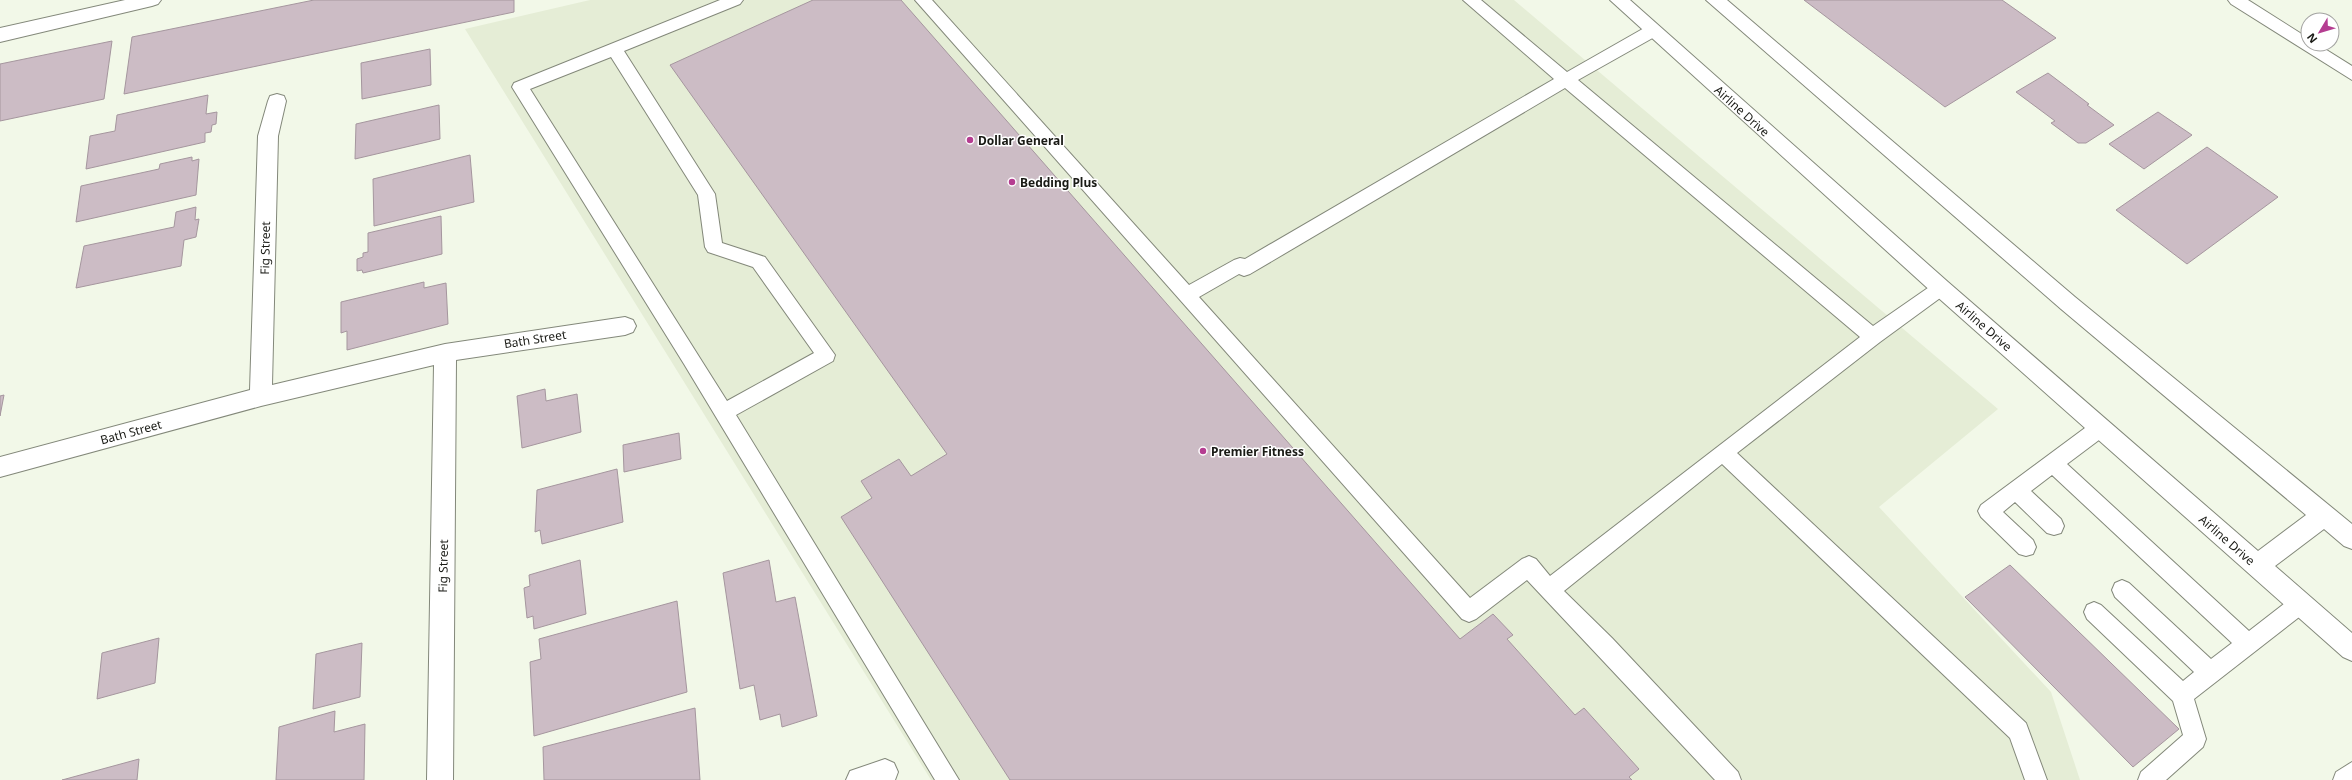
<svg xmlns="http://www.w3.org/2000/svg" width="2352" height="780" font-family="'Noto Sans',sans-serif">
	<style>
		.built { fill: #e5edd6 }
		.building { fill: #ccbcc5; stroke: #a5969e }
		.lines { fill: none; stroke-linecap: round; stroke-linejoin: round }
		.service-casing { stroke: #83887a; stroke-width: 2 }
		.minor-casing { stroke: #83887a; stroke-width: 2 }
		.trunk-casing { stroke: #83887a; stroke-width: 2 }
		.service { fill: #fff; fill-rule: evenodd }
		.minor { fill: #fff; fill-rule: evenodd }
		.trunk { fill: #fff; fill-rule: evenodd }
		.poi-dot { fill: #b53d91; stroke: #fff; stroke-width: 1.5 }
		.labels { text-anchor: middle; dominant-baseline: central; stroke-width: 3; stroke-linejoin: round; paint-order: stroke }
		.street-label { font-size: 12px; fill: #191a15; stroke: #fff }
		.poi-label { font-size: 12px; font-weight: bold; fill: #191a15; stroke: #fff; text-anchor: start }
	</style>
	<rect width="100%" height="100%" fill="#f2f8e8"/>
	<path class="built" d="M590 0H1514L1998 409 1879 507 2051 692 2080 780H931L465 29Z"/>
	<g class="building">
		<path d="M314 0H514V12L124 94 132 37Z"/>
		<path d="M813 0H901L1460 639 1493 614 1513 635 1507 639 1575 715 1584 708 1639 769 1629 777 1632 780H1010L841 517 872 498 861 481 899 459 911 476 947 454 670 65Z"/>
		<path d="M1804 0H2002L2056 38 1945 107Z"/>
		<path d="M112 41 104 99 0 121V64Z"/>
		<path d="M430 49 431 85 362 99 361 63Z"/>
		<path d="M2048 73 2089 104 2087 105 2114 125 2086 143H2078L2051 123 2055 121 2016 92Z"/>
		<path d="M208 95 206 114 217 112 216 124 212 125 211 132 205 133V142L86 169 90 136 115 131 117 115Z"/>
		<path d="M439 105 440 139 355 159 356 124Z"/>
		<path d="M2158 112 2192 135 2144 169 2109 144Z"/>
		<path d="M2207 147 2278 197 2187 264 2116 210Z"/>
		<path d="M470 155 474 202 374 226 373 179Z"/>
		<path d="M192 157V161L199 159 196 195 76 222 81 186 159 169 160 164Z"/>
		<path d="M196 207 195 220 199 219 196 237 184 240 181 266 76 288 84 246 174 227 176 212Z"/>
		<path d="M441 216 442 254 363 273 362 270 357 271V259L363 257V253L368 252V233Z"/>
		<path d="M424 282V288L446 283 448 324 347 350V331L341 333V302Z"/>
		<path d="M545 389 546 401 577 394 581 432 522 448 517 396Z"/>
		<path d="M4 395 0 416V396Z"/>
		<path d="M679 433 681 459 624 472 623 445Z"/>
		<path d="M617 469 623 522 542 544 540 530 535 532 537 490Z"/>
		<path d="M580 560 586 614 534 629 533 616 527 618 524 588 530 586 529 575Z"/>
		<path d="M769 560 776 602 795 597 817 716 782 727 780 714 760 720 754 685 740 689 723 573Z"/>
		<path d="M2010 565 2179 729 2133 767 1965 597Z"/>
		<path d="M677 601 687 692 534 736 530 662 541 659 539 639Z"/>
		<path d="M159 638 155 683 97 699 102 653Z"/>
		<path d="M362 643 360 697 313 709 316 654Z"/>
		<path d="M695 708 700 780H544L543 747Z"/>
		<path d="M335 711 334 732 365 724 364 780H276L279 727Z"/>
		<path d="M139 759 137 780H62Z"/>
	</g>
	<g class="lines">
		<g class="service-casing">
			<g id="service">
				<path d="M720 0H743L740 4 624 51 715 194 722 243 765 257 835 355 833 361 736 415 959 780H935L684 364 512 87 514 83ZM611 57 698 195 705 247 708 252 753 267 814 353 727 401 530 89Z"/>
				<path d="M915 0H932L1189 285 1234 260 1240 258 1245 259 1554 79 1463 0H1481L1567 72 1646 27H1658L1660 31 1658 35 1578 80 1873 326 1935 283 1941 281 1947 283 1950 288 1947 293 1880 342 1737 453 2026 723 2047 780H2025L2010 738 1722 464 1564 591 1612 638 1738 772 1741 780H1715L1527 580 1476 619 1469 622 1462 619ZM1565 88 1860 337 1550 576 1536 559 1529 556 1522 559 1470 598 1199 297 1239 274 1244 276 1250 274Z"/>
				<path d="M2228 0H2248L2308 38V44H2317L2352 66V80L2231 4Z"/>
				<path d="M2100 420 2107 422 2110 428 2107 434 2067 464 2249 631 2293 597 2300 594 2307 597 2310 604 2307 611 2194 699 2206 739 2203 747 2166 780H2138L2141 772 2183 735 2173 701 2087 619 2084 612 2087 605 2094 602 2101 605 2183 681 2194 672 2115 597 2112 590 2115 583 2122 580 2129 583 2211 659 2232 643 2052 475 2031 491 2061 519 2064 526 2061 533 2054 535 2047 533 2015 502 2003 512 2033 540 2036 547 2033 554 2026 556 2019 554 1981 517 1978 511 1981 505 2093 422Z"/>
				<path d="M2352 762V780H2333L2336 772Z"/>
			</g>
		</g>
		<g class="minor-casing">
			<g id="minor">
				<path d="M125 0H161L158 4 152 6 0 42V28Z"/>
				<path d="M277 94 284 96 286 101 278 136 272 385 445 344 625 317 633 320 636 326 633 332 625 335 456 360 453 780H427L434 365 261 406 0 477V457L250 390 258 136 268 101 270 96Z"/>
				<path d="M885 759 894 763 898 772 895 780H846L850 771Z"/>
			</g>
		</g>
		<g class="trunk-casing">
			<path id="trunk" d="M1610 0H1630L1948 282 2258 551 2306 515 2061 309 1706 0H1727L2075 297 2352 524V549L2344 546 2324 529 2275 566 2352 633V661L2343 657 1934 294Z"/>
		</g>
		<use href="#service" class="service"/>
		<use href="#minor" class="minor"/>
		<use href="#trunk" class="trunk"/>
	</g>
	<g class="poi-dot">
		<circle cx="970" cy="140" r="4"/>
		<circle cx="1012" cy="182" r="4"/>
		<circle cx="1203" cy="451" r="4"/>
	</g>
	<g class="labels">
		<g class="street-label">
			<text transform="translate(1742 111) rotate(42)">Airline Drive</text>
			<text transform="translate(265 248) rotate(-89)">Fig Street</text>
			<text transform="translate(1984 326) rotate(41)">Airline Drive</text>
			<text transform="translate(535 339) rotate(-9)">Bath Street</text>
			<text transform="translate(131 432) rotate(-15)">Bath Street</text>
			<text transform="translate(2227 540) rotate(41)">Airline Drive</text>
			<text transform="translate(443 566) rotate(-89)">Fig Street</text>
		</g>
		<g class="poi-label">
			<text x="978" y="140">Dollar General</text>
			<text x="1020" y="182">Bedding Plus</text>
			<text x="1211" y="451">Premier Fitness</text>
		</g>
	</g>
	<g transform="translate(2320 32) rotate(232)"><circle r="19" fill="#ffffff" stroke="#a3a3a1"/>
	<path d="M0-3L7 15L0 10L-7 15Z" fill="#b53d91"/>
	<text y="-6" font-size="11" font-weight="bold" text-anchor="middle" fill="#191a15">N</text>
	</g>
</svg>
